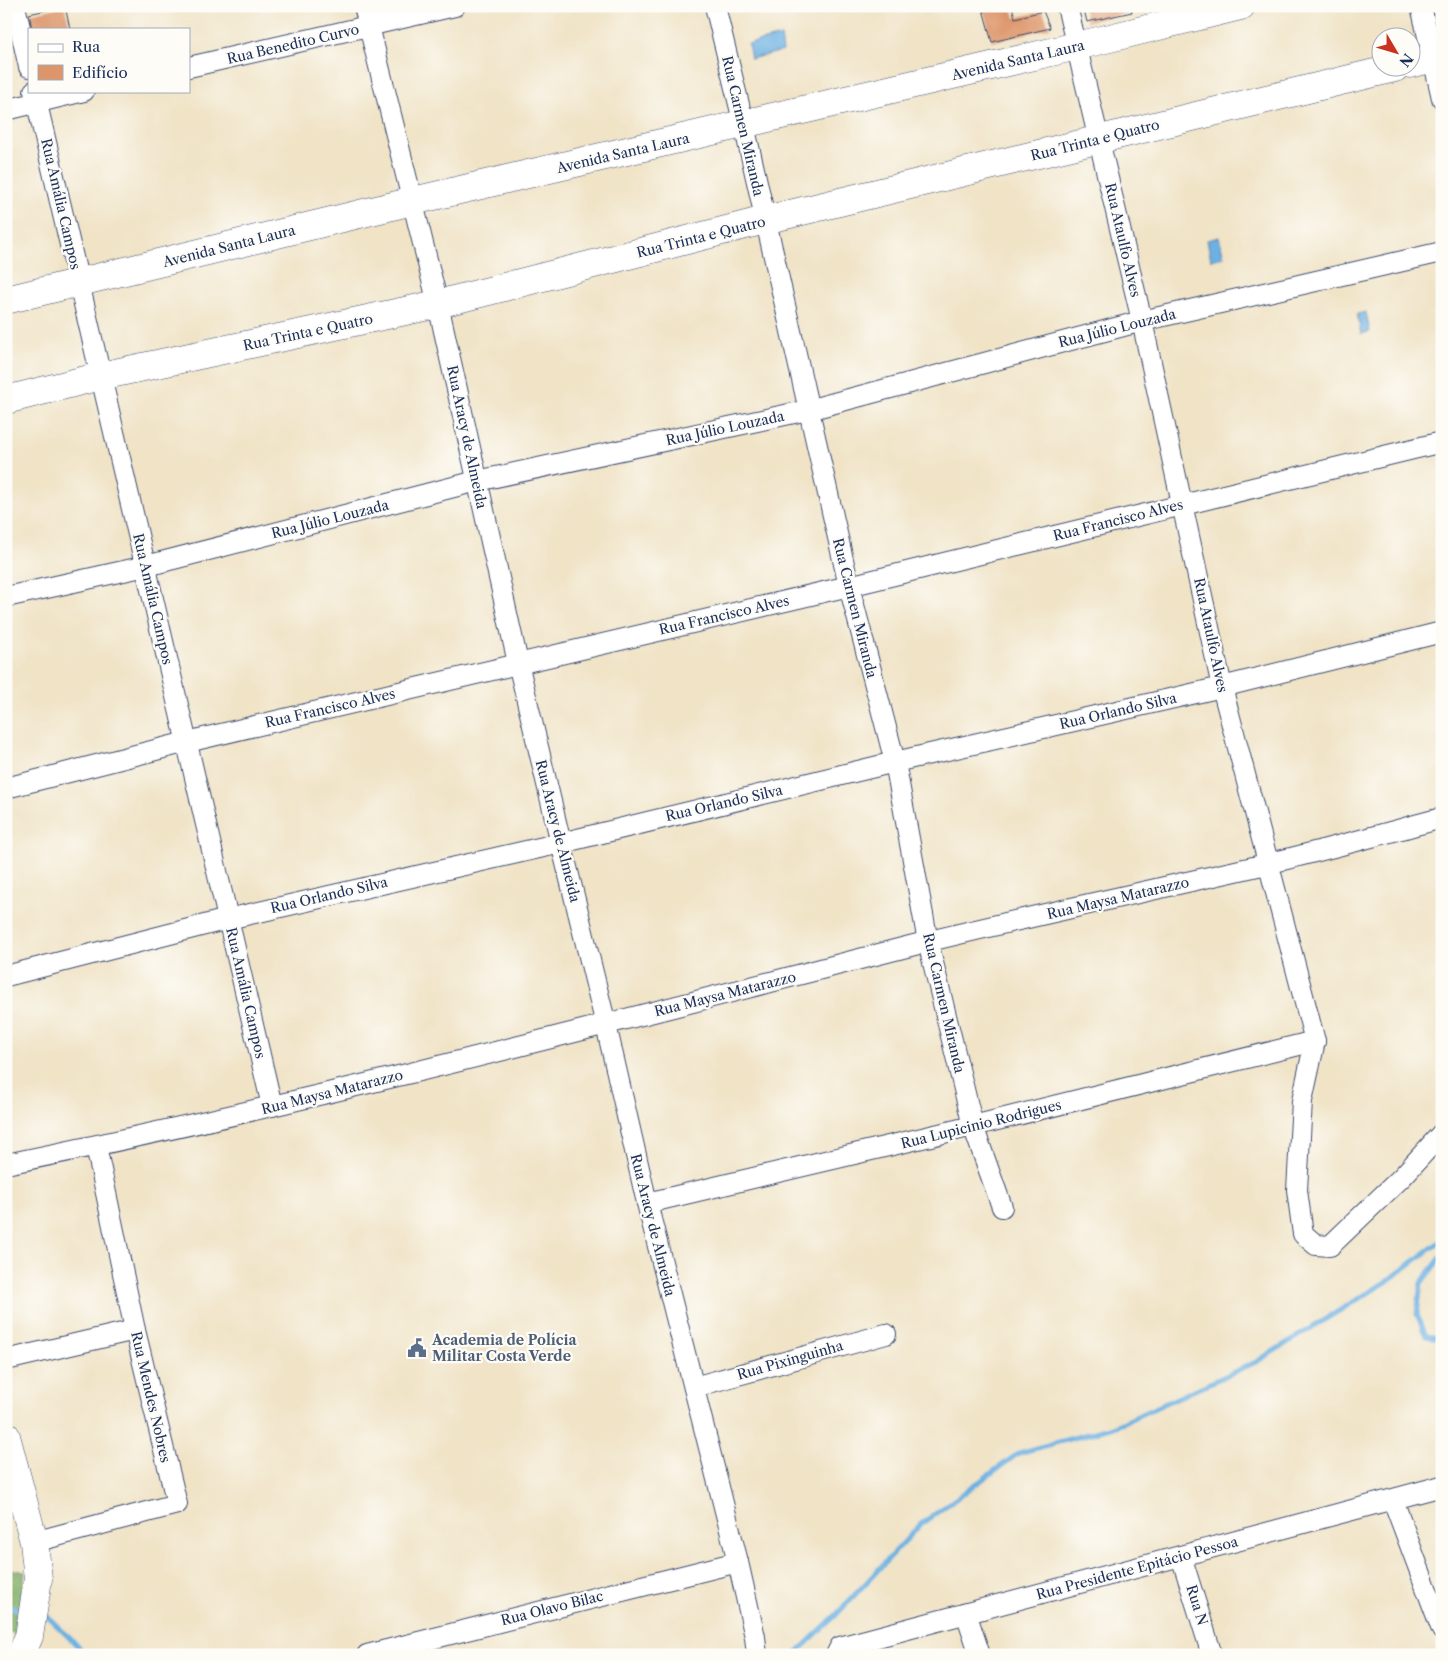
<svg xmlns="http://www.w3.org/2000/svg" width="1448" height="1661" font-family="'Libre Caslon Text',serif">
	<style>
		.forest { fill: #7eaa62; stroke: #4c6c60 }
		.water { fill: #6db1e2; stroke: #4470a0 }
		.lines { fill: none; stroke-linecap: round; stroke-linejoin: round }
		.stream { stroke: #6db1e2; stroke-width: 5 }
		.building { fill: #dd956a }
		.street-casing { stroke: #3b4a6e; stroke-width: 22 }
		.secondary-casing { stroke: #3b4a6e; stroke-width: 29 }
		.street { stroke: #fff; stroke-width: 20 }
		.secondary { stroke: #fff; stroke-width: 28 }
		.labels { text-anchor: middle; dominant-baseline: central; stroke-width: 4.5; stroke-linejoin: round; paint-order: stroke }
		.street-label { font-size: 14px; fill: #1b2f5e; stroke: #fdfcf7 }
		.service-label { font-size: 14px; font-weight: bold; fill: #4e5e75; stroke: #fdfcf7; text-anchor: start }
	</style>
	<rect width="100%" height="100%" fill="#fdfcf7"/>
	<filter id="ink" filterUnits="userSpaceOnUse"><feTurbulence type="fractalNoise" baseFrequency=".02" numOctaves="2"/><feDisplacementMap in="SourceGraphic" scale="10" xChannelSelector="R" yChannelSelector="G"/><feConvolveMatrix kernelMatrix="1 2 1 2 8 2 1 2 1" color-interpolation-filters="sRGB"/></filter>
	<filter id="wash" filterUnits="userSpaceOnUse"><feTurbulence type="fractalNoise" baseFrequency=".0096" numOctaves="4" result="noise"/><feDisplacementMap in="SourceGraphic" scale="20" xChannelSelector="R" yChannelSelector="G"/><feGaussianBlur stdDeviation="1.12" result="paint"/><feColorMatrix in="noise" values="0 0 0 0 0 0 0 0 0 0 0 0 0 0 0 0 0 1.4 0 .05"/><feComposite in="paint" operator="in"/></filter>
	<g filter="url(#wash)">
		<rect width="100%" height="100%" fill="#f0e3c6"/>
		<path class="forest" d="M6 1568 25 1572 17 1634 6 1631Z"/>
		<g class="water">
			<path d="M781 36 783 51 751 59 748 44Z"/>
			<path d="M1219 237 1224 257 1211 260 1207 240Z"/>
			<path d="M1366 312 1370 332 1361 334 1357 314Z"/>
		</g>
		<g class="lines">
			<g class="stream">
				<path d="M1442 1256 1421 1283 1417 1314 1426 1336 1442 1338"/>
				<path d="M6 1606 25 1611"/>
				<path d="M41 1615 48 1617 87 1655"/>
				<path d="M794 1655 835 1616 921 1524 1019 1453 1113 1427 1256 1362 1389 1280 1442 1240"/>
			</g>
		</g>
		<g id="blocks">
			<g class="building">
				<path d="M65 6 70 29H32L29 14Z"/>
				<path d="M982 6H1012L1015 18 1043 11 1050 28 992 42Z"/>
				<path d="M1083 6H1131L1132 12 1087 22Z"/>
			</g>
		</g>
	</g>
	<g filter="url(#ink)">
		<use href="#blocks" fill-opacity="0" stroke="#3b4a6e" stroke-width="1"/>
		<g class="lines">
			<g class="street-casing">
				<g id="street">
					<path d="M15 6 29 67"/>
					<path d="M364 6 438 304 518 663 561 843 606 1025 647 1203 738 1562 755 1637 757 1655"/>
					<path d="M715 6 744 125 849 586 895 762 928 942 973 1126 1002 1207"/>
					<path d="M1067 6 1142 321 1222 687 1315 1041 1302 1101 1297 1190 1303 1234 1316 1245 1330 1246 1402 1177 1442 1133"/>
					<path d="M1421 6 1442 98"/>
					<path d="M189 67 455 6"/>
					<path d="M34 91 272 1106"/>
					<path d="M6 110 84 91"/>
					<path d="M6 597 146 566 477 481 808 410 1142 321 1442 252"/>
					<path d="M6 788 187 742 849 586 1442 442"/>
					<path d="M6 976 228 919 561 843 895 762 1222 687 1442 632"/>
					<path d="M6 1164C314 1102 618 1021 922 943 1035 915 1149 891 1262 865 1322 851 1382 834 1442 818"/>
					<path d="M647 1203 973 1126 1315 1041"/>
					<path d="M6 1360 135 1330"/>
					<path d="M694 1387 886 1334"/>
					<path d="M1393 1500 1442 1630"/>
					<path d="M34 1542 177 1504 135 1330 96 1146"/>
					<path d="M1181 1556 1212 1655"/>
					<path d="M966 1613 980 1655"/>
					<path d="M367 1655 738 1562"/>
					<path d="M836 1655 840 1647 1442 1486"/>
				</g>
			</g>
			<g class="secondary-casing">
				<g id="secondary">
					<path d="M1410 64 1442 56"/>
					<path d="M6 300 413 201 1077 46 1241 6"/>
					<path d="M6 400 101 376 438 304 765 220 1395 68"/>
					<path d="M6 1436 34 1542 38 1579 29 1636 21 1655"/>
				</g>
			</g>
			<use href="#street" class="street"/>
			<use href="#secondary" class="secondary"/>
		</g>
	</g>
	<defs>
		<g id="civic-bare" transform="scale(1.5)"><path d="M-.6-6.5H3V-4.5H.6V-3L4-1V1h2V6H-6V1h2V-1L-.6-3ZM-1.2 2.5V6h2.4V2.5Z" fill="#5c6f8a" stroke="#fdfcf7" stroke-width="2.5" paint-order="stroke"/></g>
	</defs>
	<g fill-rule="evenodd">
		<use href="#civic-bare" x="417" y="1348"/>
	</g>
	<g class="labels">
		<g class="street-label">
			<text transform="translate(293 44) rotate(-13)">Rua Benedito Curvo</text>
			<text transform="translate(1018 60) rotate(-13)">Avenida Santa Laura</text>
			<text transform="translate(743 126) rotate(77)">Rua Carmen Miranda</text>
			<text transform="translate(1095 140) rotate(-14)">Rua Trinta e Quatro</text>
			<text transform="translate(623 153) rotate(-13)">Avenida Santa Laura</text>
			<text transform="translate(61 204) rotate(77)">Rua Amália Campos</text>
			<text transform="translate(701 237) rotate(-14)">Rua Trinta e Quatro</text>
			<text transform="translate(1123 240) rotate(77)">Rua Ataulfo Alves</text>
			<text transform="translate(229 246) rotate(-14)">Avenida Santa Laura</text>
			<text transform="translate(1117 328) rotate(-14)">Rua Júlio Louzada</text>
			<text transform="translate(308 332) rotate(-12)">Rua Trinta e Quatro</text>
			<text transform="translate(725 428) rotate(-12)">Rua Júlio Louzada</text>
			<text transform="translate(467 437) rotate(78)">Rua Aracy de Almeida</text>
			<text transform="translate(330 519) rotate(-14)">Rua Júlio Louzada</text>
			<text transform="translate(1118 520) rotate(-14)">Rua Francisco Alves</text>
			<text transform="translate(153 599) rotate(77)">Rua Amália Campos</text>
			<text transform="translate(855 608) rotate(76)">Rua Carmen Miranda</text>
			<text transform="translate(724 615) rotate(-13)">Rua Francisco Alves</text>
			<text transform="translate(1211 635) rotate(78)">Rua Ataulfo Alves</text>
			<text transform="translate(330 708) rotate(-13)">Rua Francisco Alves</text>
			<text transform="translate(1118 711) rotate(-13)">Rua Orlando Silva</text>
			<text transform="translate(724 803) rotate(-13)">Rua Orlando Silva</text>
			<text transform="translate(558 831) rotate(76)">Rua Aracy de Almeida</text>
			<text transform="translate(329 895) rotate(-13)">Rua Orlando Silva</text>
			<text transform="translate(1118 898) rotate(-13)">Rua Maysa Matarazzo</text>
			<text transform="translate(246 993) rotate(77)">Rua Amália Campos</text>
			<text transform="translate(725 994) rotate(-14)">Rua Maysa Matarazzo</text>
			<text transform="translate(944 1003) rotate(77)">Rua Carmen Miranda</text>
			<text transform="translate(332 1092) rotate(-14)">Rua Maysa Matarazzo</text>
			<text transform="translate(981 1124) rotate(-14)">Rua Lupicinio Rodrigues</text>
			<text transform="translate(653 1225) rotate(76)">Rua Aracy de Almeida</text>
			<text transform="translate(790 1360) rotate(-16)">Rua Pixinguinha</text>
			<text transform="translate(151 1397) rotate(77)">Rua Mendes Nobres</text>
			<text transform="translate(1137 1568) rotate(-15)">Rua Presidente Epitácio Pessoa</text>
			<text transform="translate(1197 1605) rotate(73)">Rua N</text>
			<text transform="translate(552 1608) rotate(-14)">Rua Olavo Bilac</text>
		</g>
		<g class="service-label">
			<text x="432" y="1340">Academia de Polícia<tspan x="432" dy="16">Militar Costa Verde</tspan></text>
		</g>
	</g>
	<rect width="1448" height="1661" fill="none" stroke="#fdfcf7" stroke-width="25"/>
	<rect x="28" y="28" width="162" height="65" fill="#fdfcf7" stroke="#a3aaba"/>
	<rect x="38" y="44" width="25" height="8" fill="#ffffff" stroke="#a3aaba"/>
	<text x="72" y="52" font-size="15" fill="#1b2f5e">Rua</text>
	<rect x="38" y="65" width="25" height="15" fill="#dd956a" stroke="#a3aaba"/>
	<text x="72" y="78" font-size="15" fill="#1b2f5e">Edifício</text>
	<g transform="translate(1396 52) rotate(128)"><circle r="24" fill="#fdfcf7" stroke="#a3aaba"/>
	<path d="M0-4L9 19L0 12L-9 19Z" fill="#c8321e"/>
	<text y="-8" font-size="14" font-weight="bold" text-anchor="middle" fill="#1b2f5e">N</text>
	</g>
</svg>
